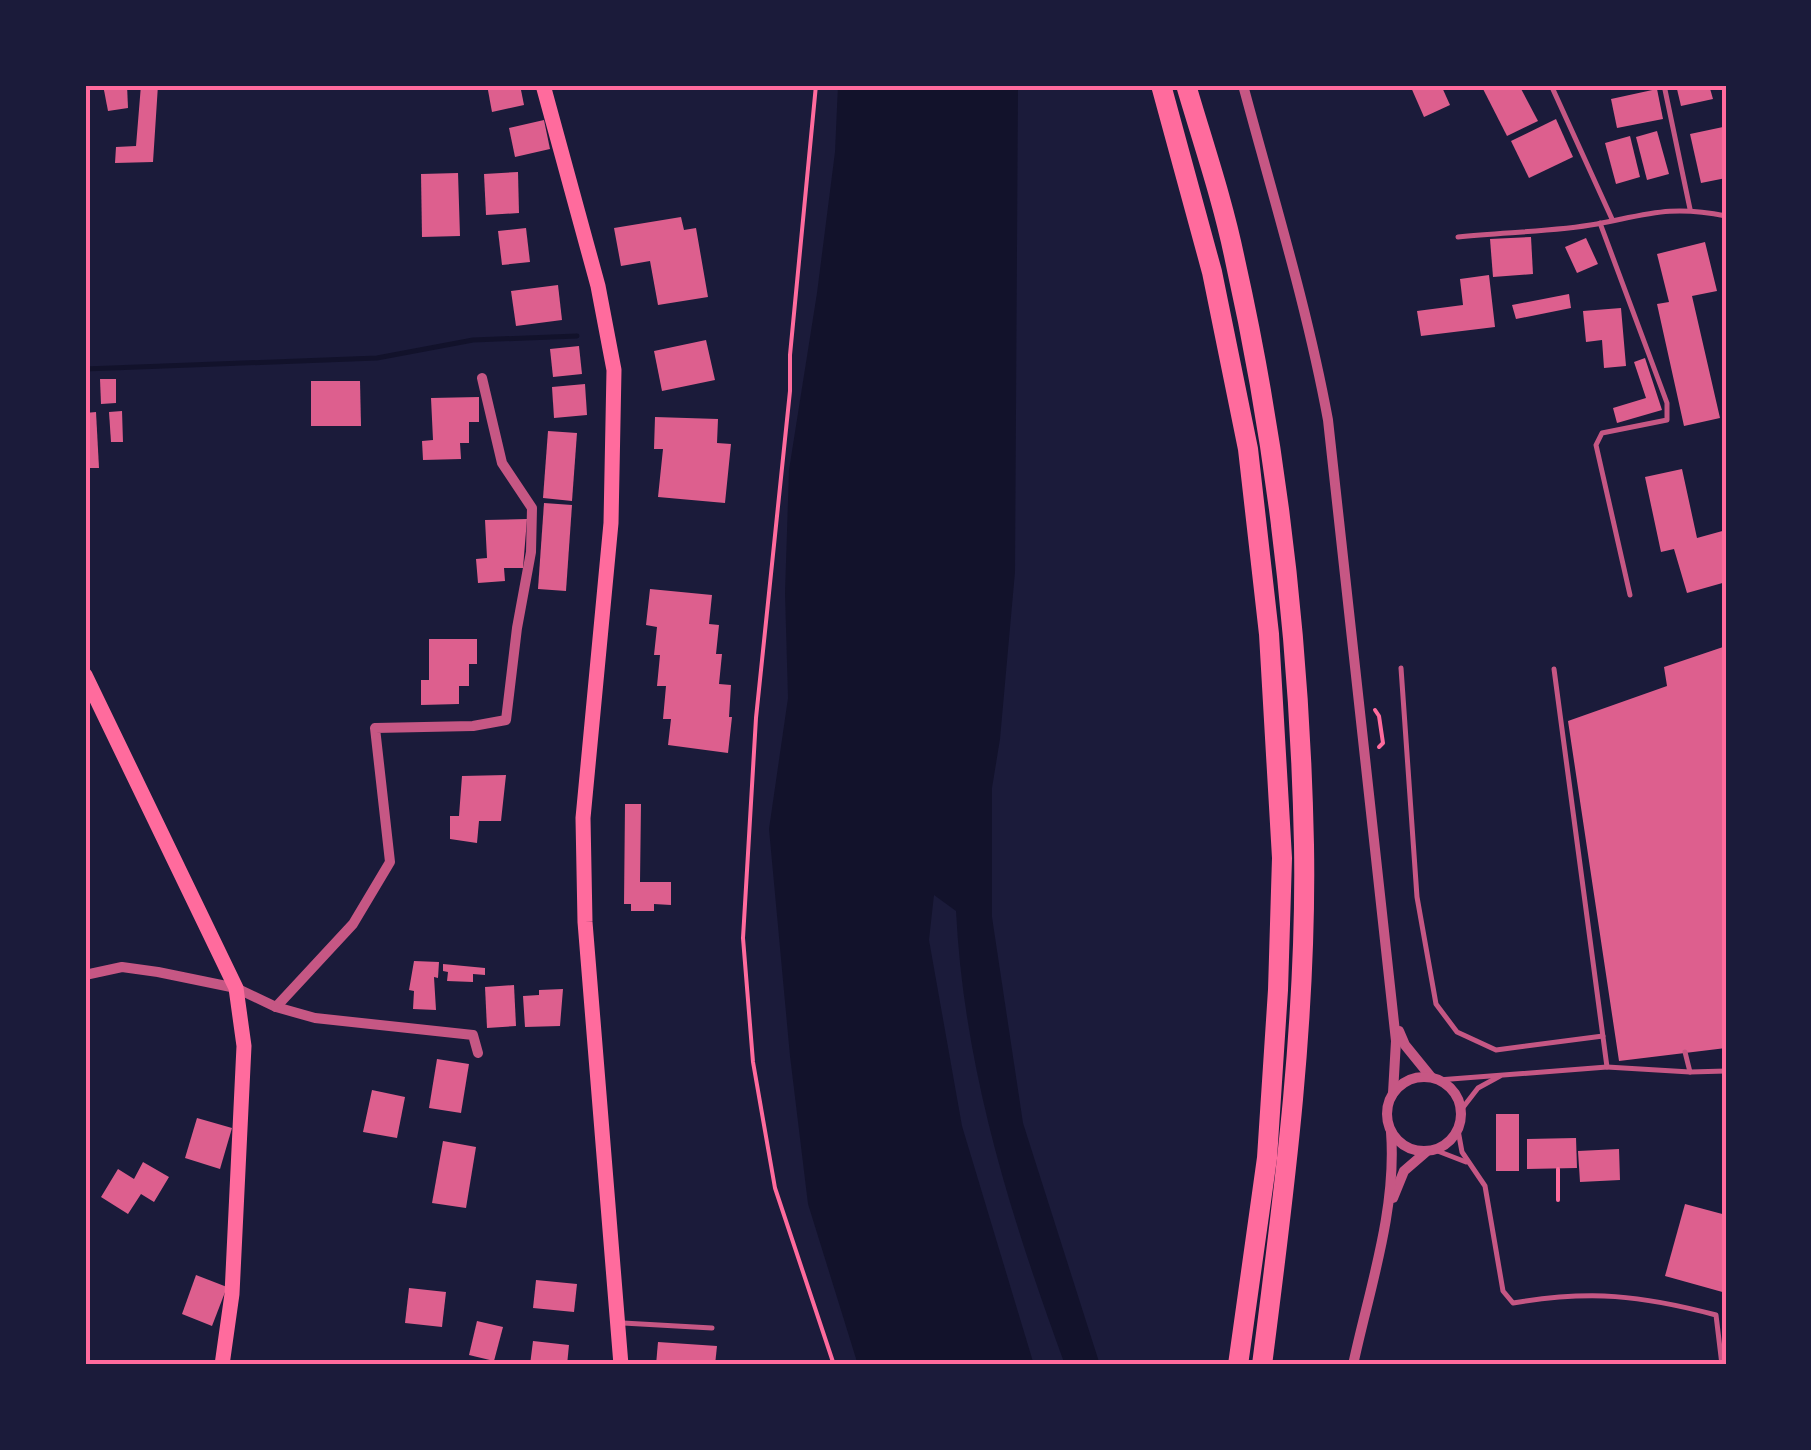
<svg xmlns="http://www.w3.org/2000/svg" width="1811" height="1450" font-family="'Open Sans',sans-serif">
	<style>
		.water { fill: #12122b }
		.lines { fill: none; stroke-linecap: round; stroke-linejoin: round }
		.stream { stroke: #12122b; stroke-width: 5 }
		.building { fill: #dd5f8e }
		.path { stroke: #ff6b9d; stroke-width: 4 }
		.service { stroke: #c65784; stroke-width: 5 }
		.minor { stroke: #c65784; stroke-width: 10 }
		.secondary { stroke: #ff6b9d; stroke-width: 15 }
		.motorway { stroke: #ff6b9d; stroke-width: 20 }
		.neatline { fill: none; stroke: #ff6b9d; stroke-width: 4 }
	</style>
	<rect width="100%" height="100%" fill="#1b1b3a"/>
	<path class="water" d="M838 85H1018L1015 572 1000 739 992 788V917L1023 1123 1100 1365H1065C1011 1217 964 1070 956 911L934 895 929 940 962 1126 1034 1365H858L808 1204 790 1056 769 829 788 698 785 593 789 470 817 293 835 152Z"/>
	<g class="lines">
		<path class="stream" d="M85 369 377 358 473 340 577 336"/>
	</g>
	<g class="building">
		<path d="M103 85H127L128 108 108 111Z"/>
		<path d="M141 85H158L153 162 115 163 116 147 136 146Z"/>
		<path d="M487 85H520L524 105 492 112Z"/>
		<path d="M1410 85H1441L1450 105 1424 117Z"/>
		<path d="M1481 85H1519L1538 121 1507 136Z"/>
		<path d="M1676 85H1709L1713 99 1681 106Z"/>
		<path d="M1657 89 1663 119 1617 128 1611 99Z"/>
		<path d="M1556 119 1573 157 1529 178 1511 141Z"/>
		<path d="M544 120 550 149 515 157 509 128Z"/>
		<path d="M1723 127 1726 178 1701 183 1690 134Z"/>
		<path d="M1657 131 1669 174 1647 180 1636 137Z"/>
		<path d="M1630 136 1640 177 1616 184 1605 143Z"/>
		<path d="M518 172 519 213 486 215 484 174Z"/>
		<path d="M458 173 460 236 422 237 421 174Z"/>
		<path d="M681 217 684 230 696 228 708 297 658 305 650 261 621 266 614 228Z"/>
		<path d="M526 228 530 262 502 265 498 231Z"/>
		<path d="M1531 237 1533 274 1493 277 1490 239Z"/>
		<path d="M1586 238 1598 264 1577 273 1565 247Z"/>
		<path d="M1705 242 1717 291 1692 296 1720 418 1684 426 1657 304 1669 302 1657 254Z"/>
		<path d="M1489 275 1495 327 1421 336 1417 311 1463 305 1460 279Z"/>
		<path d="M558 285 562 320 516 326 511 291Z"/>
		<path d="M1569 294 1571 308 1516 319 1512 305Z"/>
		<path d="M1621 308 1626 366 1604 368 1602 340 1586 342 1583 311Z"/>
		<path d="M706 340 715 380 662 391 654 351Z"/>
		<path d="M579 346 582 374 553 377 550 349Z"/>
		<path d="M1645 358 1662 410 1617 423 1613 408 1646 398 1634 362Z"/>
		<path d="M100 379H116V403L101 404Z"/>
		<path d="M311 381H360L361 426H311Z"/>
		<path d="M585 384 587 415 554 418 552 387Z"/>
		<path d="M479 397V422H469V443H460L461 459 423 460 422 441 433 440 431 398Z"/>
		<path d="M122 411 123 442H111L109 412Z"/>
		<path d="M96 412 99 468H88L85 413Z"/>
		<path d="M655 417 718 419 717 443 731 444 725 503 658 497 663 449H654Z"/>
		<path d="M548 431 577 433 572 501 543 498Z"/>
		<path d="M1682 469 1697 538 1726 530V582L1687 593 1674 549 1661 552 1645 477Z"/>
		<path d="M544 503 572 505 566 591 538 589Z"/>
		<path d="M527 519 523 568H504L505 581 478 583 476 559 487 558 485 520Z"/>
		<path d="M650 589 712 595 709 624 719 625 716 654H722L719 684 731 685 729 717H732L728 753 668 745 671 719H663L666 686H657L660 655H654L657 627 646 625Z"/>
		<path d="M429 639H477V664H469V686H459V704L421 705V680H429Z"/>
		<path d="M1726 646V1048L1619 1061 1568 721 1667 686 1664 667Z"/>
		<path d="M506 775 501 821H479L477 843 450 839V816H459L462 776Z"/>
		<path d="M625 804H641L640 882H671V905L654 904V911H631V904H624Z"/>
		<path d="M414 961 439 962 438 978 434 977 436 1010 413 1009 414 991 409 990Z"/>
		<path d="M443 964 485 968V975L473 974V982L447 981 448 972 443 971Z"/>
		<path d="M514 985 516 1026 487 1028 485 987Z"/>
		<path d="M563 989 560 1026 525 1027 523 996 539 995V990Z"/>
		<path d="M437 1059 469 1064 461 1113 429 1108Z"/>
		<path d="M372 1090 405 1097 397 1138 363 1132Z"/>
		<rect x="1496" y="1114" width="23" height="57"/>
		<path d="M197 1118 232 1128 220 1169 185 1158Z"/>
		<path d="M1576 1138 1577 1168 1527 1169V1139Z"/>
		<path d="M443 1141 476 1147 466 1208 432 1203Z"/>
		<path d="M1619 1149 1620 1180 1580 1182 1578 1151Z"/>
		<path d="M143 1162 169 1177 154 1202 141 1194 128 1214 101 1197 118 1169 134 1179Z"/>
		<path d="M1685 1204 1726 1215V1293L1665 1276Z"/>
		<path d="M196 1275 227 1287 212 1326 182 1314Z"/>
		<path d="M536 1280 577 1284 574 1312 533 1308Z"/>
		<path d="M409 1288 446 1292 442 1327 405 1323Z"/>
		<path d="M477 1321 503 1327 494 1361 469 1355Z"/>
		<path d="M533 1341 569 1345 567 1365H530Z"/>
		<path d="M658 1342 717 1346 715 1365H656Z"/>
	</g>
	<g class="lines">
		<g class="path">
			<path d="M816 85 790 355V391L756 718 743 938 753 1062 775 1188 834 1365"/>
			<path d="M1375 710 1379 716 1383 743 1379 747"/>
			<path d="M1558 1200V1169"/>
		</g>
		<g class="service">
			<path d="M1551 85 1612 219"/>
			<path d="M1664 85 1690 209"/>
			<path d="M1600 223 1667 403V420L1602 433 1596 445 1630 595"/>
			<path d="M1458 237C1504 232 1552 232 1597 224 1649 214 1671 205 1726 216"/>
			<path d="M1401 668 1417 897 1436 1004 1457 1032 1496 1050 1603 1036"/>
			<path d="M1685 1052 1690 1072"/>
			<path d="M1607 1067 1690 1072 1726 1071"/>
			<path d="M1438 1080 1607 1067 1554 669"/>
			<path d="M1461 1110 1478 1088 1500 1076"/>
			<path d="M1458 1130 1462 1152 1485 1186 1503 1291 1513 1303C1591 1290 1640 1295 1716 1315L1722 1365"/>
			<path d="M1435 1150 1466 1162"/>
			<path d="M623 1323 712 1328"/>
		</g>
		<g class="minor">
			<path d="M1243 85C1273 197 1307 306 1328 420L1396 1041 1393 1093"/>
			<path d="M85 975 122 967 158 972 236 988 276 1007 315 1018 473 1035 478 1053"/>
			<path d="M276 1007 353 924 390 862 375 728 473 726 506 720 517 628 531 552 532 508 502 463 482 378"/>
			<path d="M1399 1031 1405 1045 1431 1077"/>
			<circle cx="1424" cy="1114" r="37"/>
			<path d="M1393 1198 1404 1171 1426 1152"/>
			<path d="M1353 1365C1369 1290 1397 1210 1391 1132"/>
		</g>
		<g class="secondary">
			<path d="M543 85 598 286 614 370 611 523 583 818 585 922 621 1365"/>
			<path d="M85 675 236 988 244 1046 232 1294 222 1365"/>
		</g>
		<g class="motorway">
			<path d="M1161 85 1212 272 1248 449 1269 634 1282 858 1278 990 1267 1158 1238 1365"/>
			<path d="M1186 85C1203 143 1223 201 1235 260 1278 452 1300 649 1304 845 1307 1019 1284 1193 1262 1365"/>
		</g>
	</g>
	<rect width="1811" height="1450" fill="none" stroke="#1b1b3a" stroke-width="175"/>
	<rect x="88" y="88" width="1636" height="1274" class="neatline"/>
</svg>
